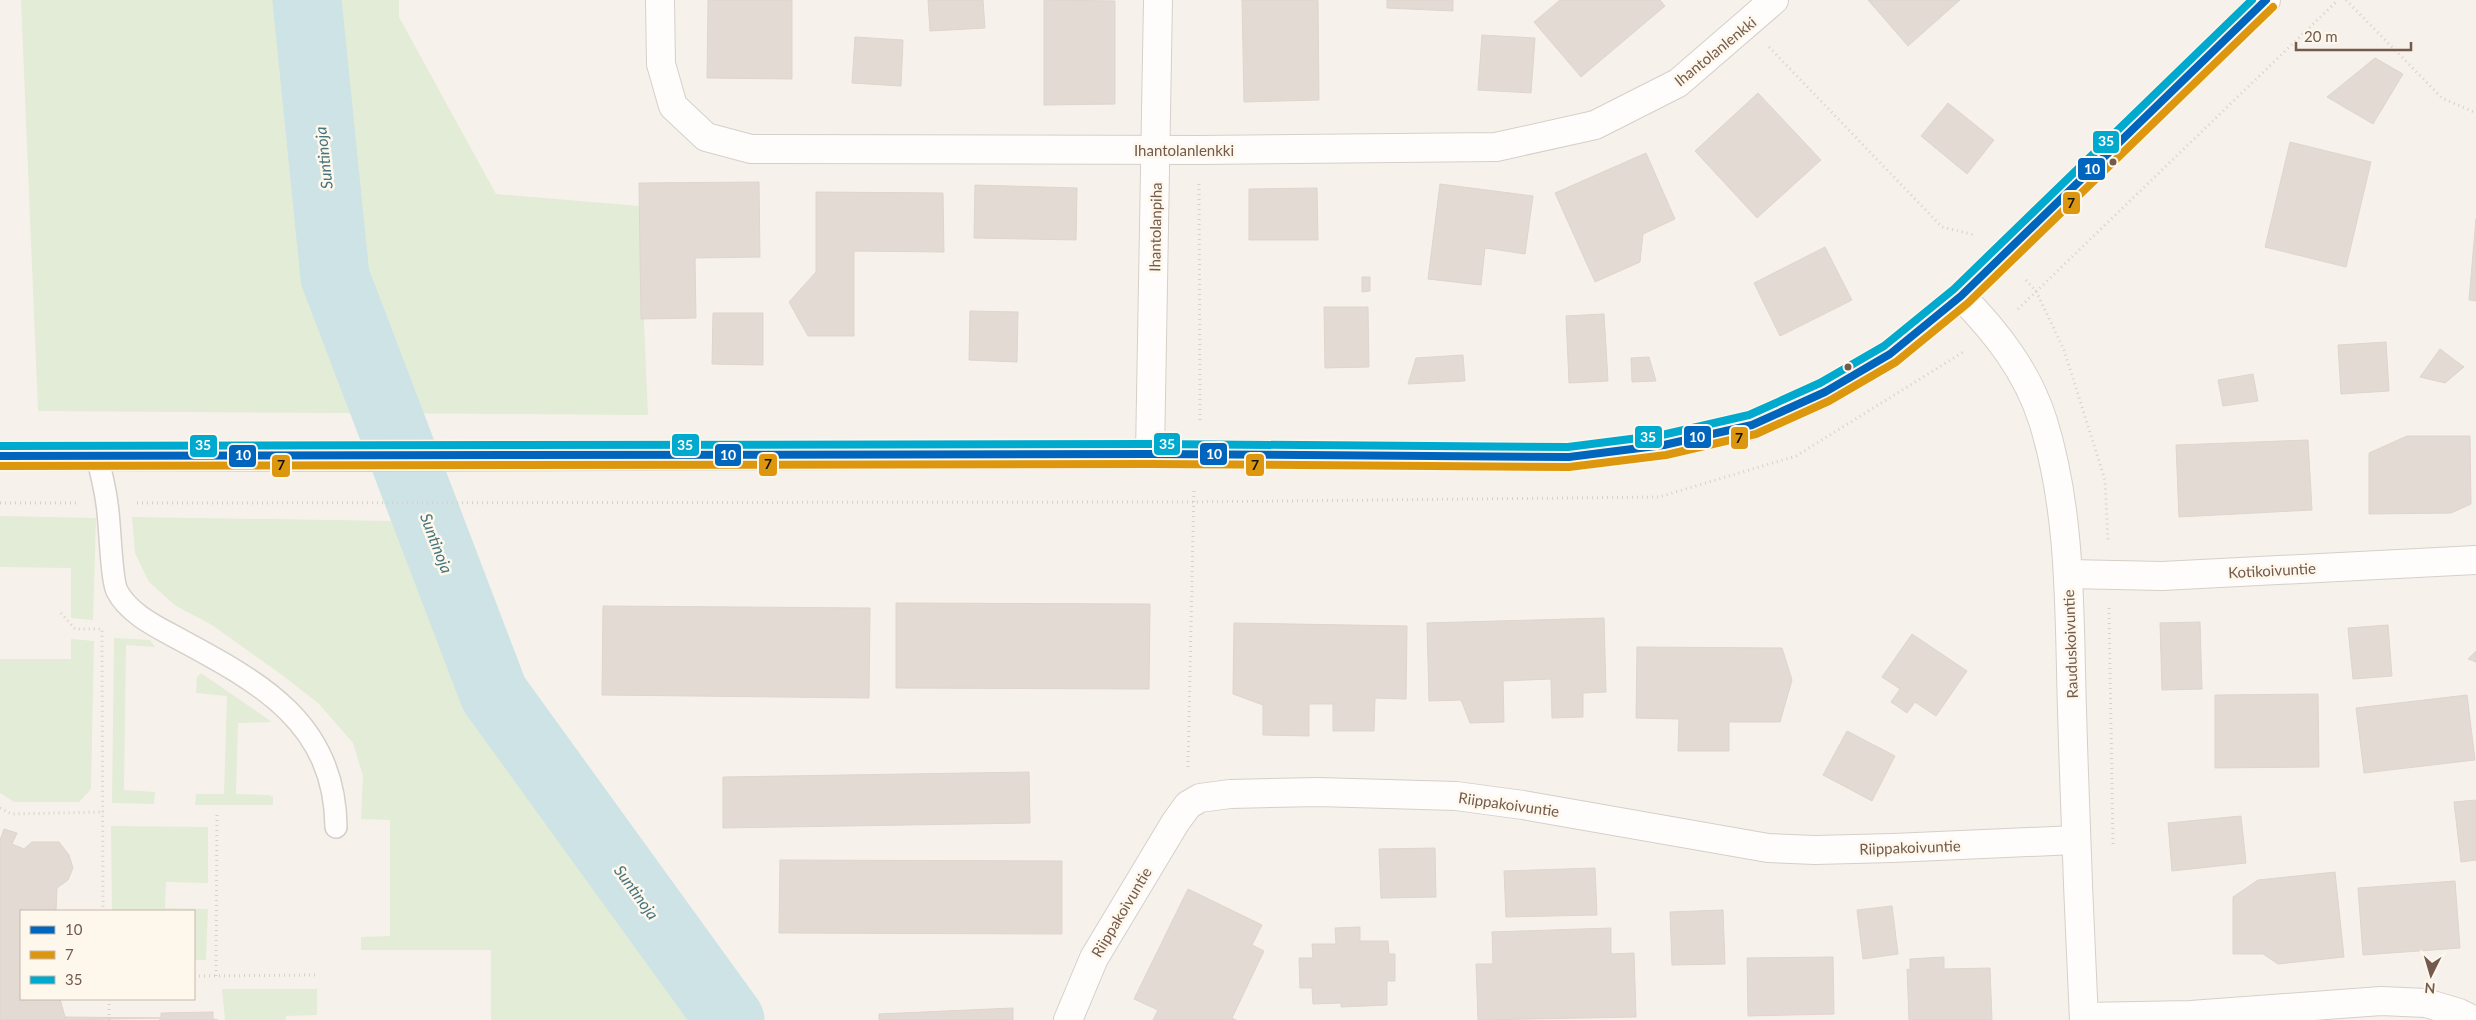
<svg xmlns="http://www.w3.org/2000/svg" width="2476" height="1020" font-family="Lato,sans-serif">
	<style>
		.green { fill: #e3ecd6 }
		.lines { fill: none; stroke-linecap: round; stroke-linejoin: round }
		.river { stroke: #cde3e5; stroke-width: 69 }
		.building { fill: #e2dad3; stroke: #ded5cd }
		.lane-casing { stroke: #d5cfc9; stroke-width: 24 }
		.street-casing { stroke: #d5cfc9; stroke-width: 30 }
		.secondary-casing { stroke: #d6cfc9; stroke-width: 30 }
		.path { stroke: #d8d0cb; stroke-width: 3; stroke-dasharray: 1 4; stroke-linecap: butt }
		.lane { stroke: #fefdfc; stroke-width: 21 }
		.street { stroke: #fefdfc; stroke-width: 28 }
		.secondary { stroke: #fefdfc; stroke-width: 28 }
		.bus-1-casing { stroke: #fef7ec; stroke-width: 11 }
		.bus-2-casing { stroke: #fef7ec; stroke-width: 11 }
		.bus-3-casing { stroke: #fef7ec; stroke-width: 11 }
		.bus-1 { stroke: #0065bd; stroke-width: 8 }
		.bus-2 { stroke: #dd970f; stroke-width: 8 }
		.bus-3 { stroke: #00a9ce; stroke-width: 8 }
		.bus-dot { fill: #735a4c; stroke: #fef7ec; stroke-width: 2 }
		.labels { text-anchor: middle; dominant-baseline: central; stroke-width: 5; stroke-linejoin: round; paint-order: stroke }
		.street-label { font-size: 15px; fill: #735a4c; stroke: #fef7ec }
		.water-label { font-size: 16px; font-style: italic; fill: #44747e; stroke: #fef7ec }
		.line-badge { stroke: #fef7ec; stroke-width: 2 }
		.badge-label { font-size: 14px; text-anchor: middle; font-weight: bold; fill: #fff }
		.pale-badge-label { font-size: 14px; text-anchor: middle; font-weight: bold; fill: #111 }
	</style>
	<rect width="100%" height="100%" fill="#f6f2eb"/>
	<g class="green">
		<path d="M21 0H399V17L496 194 639 206 648 415 38 411Z"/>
		<path d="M0 516 96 518 93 620 71 618V568L0 567Z"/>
		<path d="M132 517 393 521 426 598 479 710 696 1020H491V950H361V937L390 936V820L361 819 363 776 353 743 318 703 282 675 212 625 176 606 149 582 135 553Z"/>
		<path d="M114 638 150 640 155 647 126 645 124 790 155 792 154 804 112 803Z"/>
		<path d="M71 639 94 641 91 789 79 802H14L0 793V659H71Z"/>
		<path d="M201 673 272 722 238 723 236 794 269 795 273 797V805H195L196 794H224L227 696 196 693 197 677Z"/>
		<path d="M111 826 208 827V883L166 882 165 908 208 909 206 960H194V911H112Z"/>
		<path d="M222 989H317V1015L286 1016V1020H225Z"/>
	</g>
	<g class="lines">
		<path class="river" d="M307 0 335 277 494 694 730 1020"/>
	</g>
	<g class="building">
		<path d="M708 0H792V79L707 78Z"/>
		<path d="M928 0H983L985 28 930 31Z"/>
		<path d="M1044 0 1115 1V104L1044 105Z"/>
		<path d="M1242 0H1318L1319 100 1244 102Z"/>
		<path d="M1387 0H1453V11L1387 8Z"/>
		<path d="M1560 0H1660L1665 6 1581 77 1534 22Z"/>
		<path d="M1868 0H1960L1908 46Z"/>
		<path d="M1482 35 1535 38 1531 93 1478 90Z"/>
		<path d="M855 37 903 40 901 86 852 83Z"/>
		<path d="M2375 58 2403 74 2373 124 2327 97Z"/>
		<path d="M1758 93 1821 160 1757 218 1695 151Z"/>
		<path d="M1948 103 1994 140 1967 174 1921 136Z"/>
		<path d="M2290 142 2371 162 2346 267 2265 247Z"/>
		<path d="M1646 153 1675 219 1643 234 1640 262 1595 282 1555 193Z"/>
		<path d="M759 182 760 257 695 258 696 318 641 319 639 183Z"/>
		<path d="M1440 184 1533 196 1525 254 1485 248 1481 285 1428 279Z"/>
		<path d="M975 185 1077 188 1076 240 974 238Z"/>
		<path d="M1317 188 1318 240H1249V189Z"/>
		<path d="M816 192 943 193 944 252 854 251V336H808L789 302 816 272Z"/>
		<path d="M2476 219V301L2469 300Z"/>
		<path d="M1825 247 1852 300 1780 336 1754 283Z"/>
		<path d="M1362 277H1370V291L1362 292Z"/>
		<path d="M1324 307H1368L1369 367 1325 368Z"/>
		<path d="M970 311 1018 312 1017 362 969 360Z"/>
		<path d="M713 313H763V365L712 364Z"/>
		<path d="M1604 314 1608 381 1569 383 1566 316Z"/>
		<path d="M2386 342 2389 391 2341 394 2338 345Z"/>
		<path d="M2440 349 2464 367 2445 383 2420 377Z"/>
		<path d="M1463 355 1465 381 1408 384 1416 358Z"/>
		<path d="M1649 357 1656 381 1632 382 1631 358Z"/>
		<path d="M2253 374 2258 401 2223 406 2218 380Z"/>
		<path d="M2407 436H2470L2471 504 2451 513 2369 514V453Z"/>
		<path d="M2308 440 2312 510 2179 517 2176 445Z"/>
		<path d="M896 603 1150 604 1149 689 896 688Z"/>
		<path d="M603 606 870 608 869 698 602 695Z"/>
		<path d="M1604 618 1606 692 1583 693V717L1552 718 1551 679 1503 681 1504 722 1470 723 1461 700 1429 701 1427 623Z"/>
		<path d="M2200 622 2202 689 2162 690 2160 623Z"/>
		<path d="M1234 623 1407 626 1406 699 1375 698 1374 731H1333V704H1309V736L1263 735V705L1233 694Z"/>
		<path d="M2388 625 2392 676 2353 679 2348 628Z"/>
		<path d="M1912 634 1967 671 1936 716 1915 702 1907 713 1891 702 1900 689 1882 677Z"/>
		<path d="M1637 647 1782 648 1792 680 1780 722H1729V751H1678L1679 719 1636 718Z"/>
		<path d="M2476 651V662L2468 659Z"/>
		<path d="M2318 694 2319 767 2215 768V695Z"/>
		<path d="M2467 695 2475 760 2364 773 2356 708Z"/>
		<path d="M1847 731 1895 756 1872 801 1823 775Z"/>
		<path d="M1029 772 1030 823 723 828V777Z"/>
		<path d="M2476 800V860L2461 862 2454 802Z"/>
		<path d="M2241 816 2246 863 2172 871 2168 823Z"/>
		<path d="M4 829 17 833 12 844 24 849 32 842H59L69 855 73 868 68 880 57 888 56 911H21V999H60L65 1017 64 1020H0V840Z"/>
		<path d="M1435 848 1436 897 1381 898 1379 849Z"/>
		<path d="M780 860 1062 861V934L779 933Z"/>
		<path d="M1595 868 1597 915 1506 917 1504 871Z"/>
		<path d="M2335 872 2344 957 2278 964 2263 954H2233V897L2258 880Z"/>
		<path d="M2455 881 2460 948 2363 955 2358 888Z"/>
		<path d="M1188 889 1262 925 1252 945 1264 951 1232 1018 1236 1020H1153L1158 1010 1134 999Z"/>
		<path d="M1892 906 1898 954 1863 959 1857 910Z"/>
		<path d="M1723 910 1725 964 1672 965 1670 912Z"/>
		<path d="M1360 927V941H1388L1389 954H1395V981H1387V1005L1341 1007V1003L1313 1004 1312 988H1300L1299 958H1313L1312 944H1336L1335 928Z"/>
		<path d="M1611 928V954L1634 953 1636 1017 1478 1020 1476 964H1493L1492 932Z"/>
		<path d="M1833 957 1834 1014 1748 1016 1747 958Z"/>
		<path d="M1944 957V969L1990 968 1992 1020H1909L1907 969 1910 970V959Z"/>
		<path d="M1013 1008V1020H879V1014Z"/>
		<path d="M213 1012V1019L218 1020H159L161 1018V1013Z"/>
		<path d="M65 1017 161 1018 64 1020Z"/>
	</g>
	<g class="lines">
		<g class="lane-casing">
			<path id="lane" d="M97 456C101 472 105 488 107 504 110 521 111 579 117 591 129 614 157 627 179 639 261 683 335 723 336 827"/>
		</g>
		<g class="street-casing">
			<g id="street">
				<path d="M660 0 661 64 673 106 706 137 751 149 1199 150 1496 147 1595 125 1678 83 1774 0"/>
				<path d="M1961 296C1997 333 2027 371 2043 421 2072 514 2069 614 2072 710 2075 813 2079 917 2084 1020"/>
				<path d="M1150 454 1158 0"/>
				<path d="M2068 574 2162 576 2476 560"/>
				<path d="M2084 1017 2191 1015 2381 1001 2426 1003 2459 1013 2473 1020"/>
				<path d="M1068 1020 1094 958 1175 823 1188 805 1200 798 1230 794 1318 792 1456 796 1523 805 1768 848 1815 850 1893 848 2075 840"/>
			</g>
		</g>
		<g class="secondary-casing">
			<path id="secondary" d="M0 456 378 457 1150 454 1569 457 1664 445 1752 425 1825 392 1890 354 1961 296 2266 0"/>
		</g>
		<g class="path">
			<path d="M2346 0 2442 98 2476 113"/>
			<path d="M1769 47 1942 227 1975 235"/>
			<path d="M1199 184 1200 420"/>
			<path d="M2026 280 2036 291 2064 350 2105 480 2108 542"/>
			<path d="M2018 309 2338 0"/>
			<path d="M0 503H76"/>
			<path d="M137 503 1193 502 1659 497 1796 456 1965 351"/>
			<path d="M2109 608 2113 844"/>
			<path d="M61 613 75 629H102L103 911"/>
			<path d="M1188 767 1194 488"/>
			<path d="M0 808 12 814 104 812"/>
			<path d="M194 976 317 975"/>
			<path d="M216 976 217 814"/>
			<path d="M109 1020V999"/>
		</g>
		<use href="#lane" class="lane"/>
		<use href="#street" class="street"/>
		<use href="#secondary" class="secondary"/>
		<g class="bus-1-casing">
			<path id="bus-1" d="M0 456 1150 454 1569 457 1664 445 1752 425 1825 392 1890 354 1961 296 2266 0"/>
		</g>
		<g class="bus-2-casing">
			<path id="bus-2" d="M0 466 1150 464 1569 467 1666 455 1756 434 1829 401 1896 362 1968 303 2273 7"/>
		</g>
		<g class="bus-3-casing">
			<path id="bus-3" d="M0 446 1150 444 1568 447 1662 435 1749 415 1820 383 1884 346 1954 289 2252 0"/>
		</g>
		<use href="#bus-1" class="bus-1"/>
		<use href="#bus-2" class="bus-2"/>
		<use href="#bus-3" class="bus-3"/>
	</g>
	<g class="bus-dot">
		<circle cx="2113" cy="162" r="4.5"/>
		<circle cx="1848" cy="367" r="4.5"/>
	</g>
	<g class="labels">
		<g class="street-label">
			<text transform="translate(1715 51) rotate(-39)">Ihantolanlenkki</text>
			<text x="1184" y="150">Ihantolanlenkki</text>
			<text transform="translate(1155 227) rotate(-89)">Ihantolanpiha</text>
			<text transform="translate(2272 570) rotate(-3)">Kotikoivuntie</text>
			<text transform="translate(2070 644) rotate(-92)">Rauduskoivuntie</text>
			<text transform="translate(1509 804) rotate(8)">Riippakoivuntie</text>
			<text transform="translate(1910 847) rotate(-2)">Riippakoivuntie</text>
			<text transform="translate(1121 912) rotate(-59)">Riippakoivuntie</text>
		</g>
		<g class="water-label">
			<text transform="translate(323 158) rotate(-96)">Suntinoja</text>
			<text transform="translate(437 543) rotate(69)">Suntinoja</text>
			<text transform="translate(637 892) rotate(54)">Suntinoja</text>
		</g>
	</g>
	<g class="line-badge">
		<rect x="2092" y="130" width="28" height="24" rx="5" fill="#00a9ce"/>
		<rect x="2077" y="157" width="29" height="24" rx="5" fill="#0065bd"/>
		<rect x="2062" y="191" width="19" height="24" rx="5" fill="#dd970f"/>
		<rect x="1634" y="425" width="29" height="24" rx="5" fill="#00a9ce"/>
		<rect x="1683" y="425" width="29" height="24" rx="5" fill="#0065bd"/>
		<rect x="1730" y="426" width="19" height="24" rx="5" fill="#dd970f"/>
		<rect x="1153" y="432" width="28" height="24" rx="5" fill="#00a9ce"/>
		<rect x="671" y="433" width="29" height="24" rx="5" fill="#00a9ce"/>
		<rect x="189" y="434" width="29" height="24" rx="5" fill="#00a9ce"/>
		<rect x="1199" y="442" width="29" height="24" rx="5" fill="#0065bd"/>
		<rect x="714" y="443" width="28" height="24" rx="5" fill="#0065bd"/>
		<rect x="228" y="444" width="29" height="24" rx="5" fill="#0065bd"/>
		<rect x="758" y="453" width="20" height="24" rx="5" fill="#dd970f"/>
		<rect x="1245" y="453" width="20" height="24" rx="5" fill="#dd970f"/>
		<rect x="271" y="454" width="20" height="24" rx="5" fill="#dd970f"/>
	</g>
	<g class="badge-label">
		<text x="2106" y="146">35</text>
		<text x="2092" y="174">10</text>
		<text x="1648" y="442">35</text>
		<text x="1697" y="442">10</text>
		<text x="1167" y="449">35</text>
		<text x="685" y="450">35</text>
		<text x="203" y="450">35</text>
		<text x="1214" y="459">10</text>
		<text x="728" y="460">10</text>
		<text x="243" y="460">10</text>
	</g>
	<g class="pale-badge-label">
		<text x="2071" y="208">7</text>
		<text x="1739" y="443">7</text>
		<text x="768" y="469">7</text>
		<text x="1255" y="470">7</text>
		<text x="281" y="470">7</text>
	</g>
	<rect x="20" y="910" width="175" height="90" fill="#fef7ec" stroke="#c6b8ac"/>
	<rect x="30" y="926" width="25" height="8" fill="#0065bd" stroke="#c6b8ac"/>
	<text x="65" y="935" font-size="15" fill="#735a4c">10</text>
	<rect x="30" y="951" width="25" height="8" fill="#dd970f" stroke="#c6b8ac"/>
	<text x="65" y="960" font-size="15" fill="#735a4c">7</text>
	<rect x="30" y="976" width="25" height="8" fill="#00a9ce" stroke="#c6b8ac"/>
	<text x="65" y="985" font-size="15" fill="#735a4c">35</text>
	<g transform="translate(2431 975) rotate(185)" stroke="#fef7ec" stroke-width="4" paint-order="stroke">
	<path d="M0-4L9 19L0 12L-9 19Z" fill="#735a4c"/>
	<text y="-8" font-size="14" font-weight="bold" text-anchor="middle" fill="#735a4c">N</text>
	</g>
	<path d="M2296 42v8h115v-8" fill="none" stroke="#735a4c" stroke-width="2.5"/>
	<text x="2304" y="42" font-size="15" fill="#735a4c" stroke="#fef7ec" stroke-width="4" paint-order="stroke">20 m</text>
</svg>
